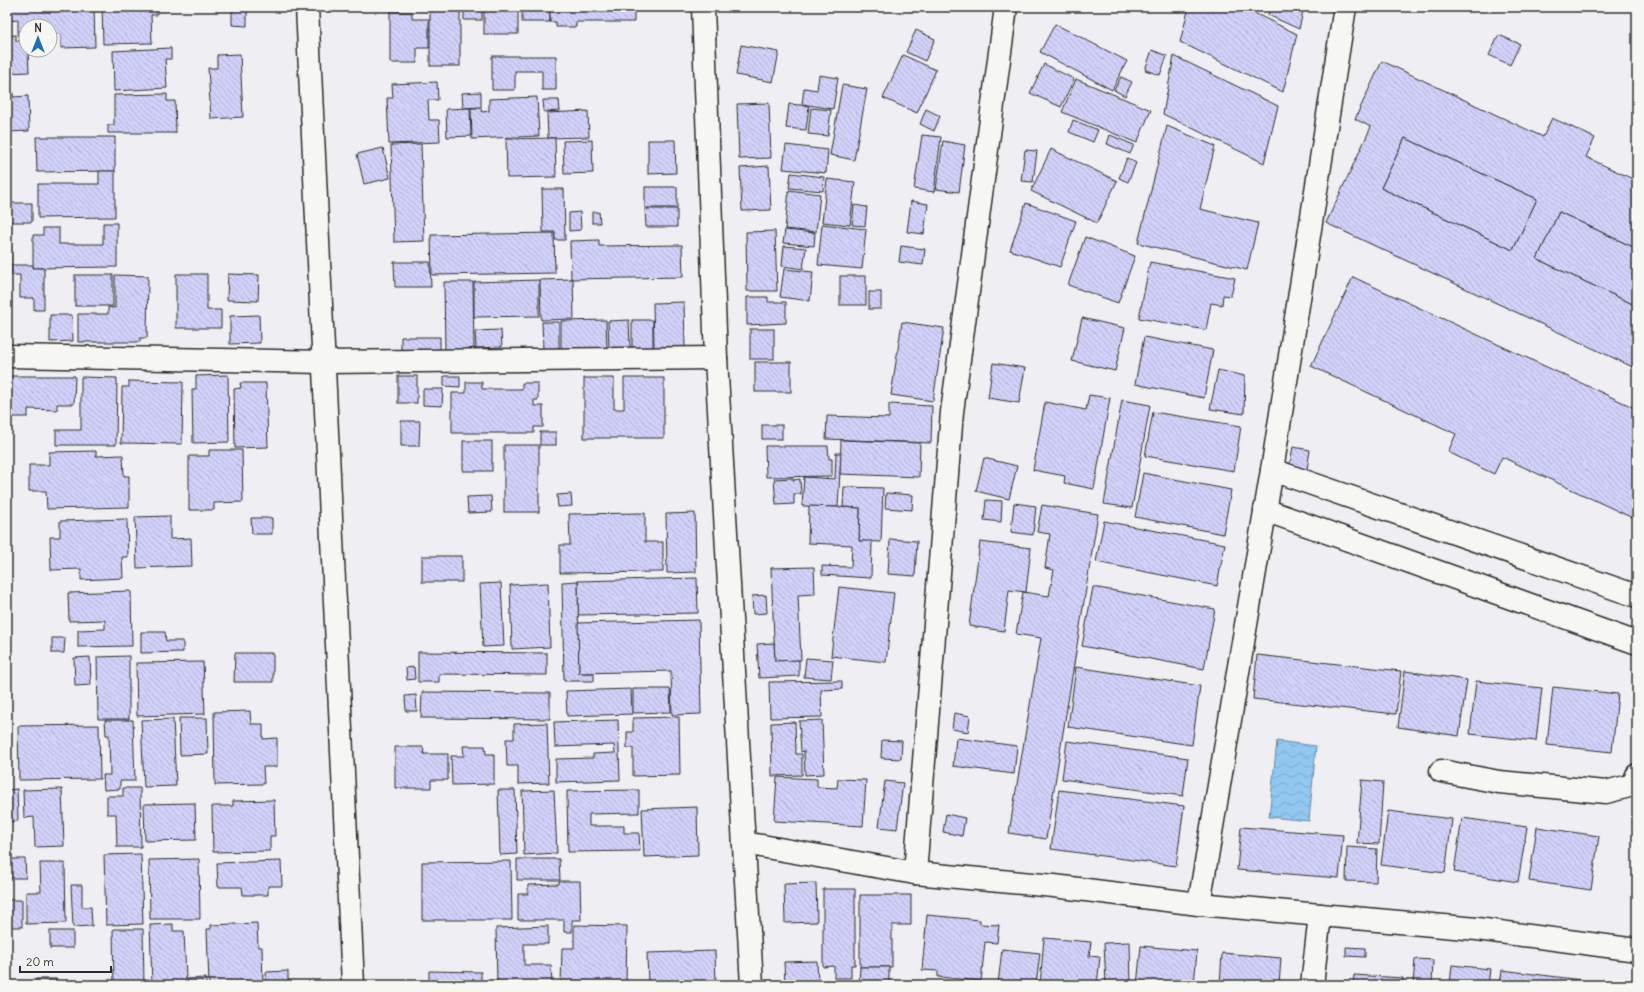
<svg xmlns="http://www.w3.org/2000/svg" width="1644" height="992" font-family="Delius,sans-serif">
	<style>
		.water { fill: url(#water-waves); stroke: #6989a1 }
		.building { fill: url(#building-back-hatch); stroke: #2b2b2b; fill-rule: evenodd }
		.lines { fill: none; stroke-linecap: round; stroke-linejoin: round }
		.minor-casing { stroke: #2b2b2b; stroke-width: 25 }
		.minor { stroke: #f6f6f2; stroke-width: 22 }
	</style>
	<defs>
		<pattern id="water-waves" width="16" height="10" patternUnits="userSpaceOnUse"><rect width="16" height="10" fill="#92c8f0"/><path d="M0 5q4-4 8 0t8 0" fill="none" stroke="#7eacce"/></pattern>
		<pattern id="building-back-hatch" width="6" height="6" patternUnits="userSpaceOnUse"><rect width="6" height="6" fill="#d1d1f9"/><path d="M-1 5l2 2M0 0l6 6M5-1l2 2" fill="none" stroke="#b4b4d6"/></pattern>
	</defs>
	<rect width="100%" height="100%" fill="#efeff3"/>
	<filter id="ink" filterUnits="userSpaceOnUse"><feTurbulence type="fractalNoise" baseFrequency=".025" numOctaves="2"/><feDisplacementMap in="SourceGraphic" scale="8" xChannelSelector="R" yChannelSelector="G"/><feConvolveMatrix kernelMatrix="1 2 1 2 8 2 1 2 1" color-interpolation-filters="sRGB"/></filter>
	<g filter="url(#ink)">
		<path class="water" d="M1277 741 1316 746 1309 821 1269 817Z"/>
		<g class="building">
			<path d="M7 7H94L95 47 61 48V34L50 35V26H26V35L18 36V20L7 21Z"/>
			<path d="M102 7H157V15H151L152 43 103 44Z"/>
			<path d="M223 7H247V26L232 25V7Z"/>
			<rect x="430" y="7" width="30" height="59"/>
			<rect x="464" y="7" width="18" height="13"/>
			<rect x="522" y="7" width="28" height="15"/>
			<path d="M550 7H634V22H576V27H556V22H550Z"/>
			<path d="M1162 7H1180L1179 12Z"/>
			<path d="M1189 7H1242L1297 34 1283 92 1180 42Z"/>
			<path d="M1271 7H1304L1299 29 1268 15Z"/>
			<rect x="484" y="8" width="34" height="26"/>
			<path d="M390 12H412V19H429V48H417V63H390Z"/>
			<path d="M1055 24 1127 61 1112 90 1040 52Z"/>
			<path d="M916 30 935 39 925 61 906 52Z"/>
			<path d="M16 35V41L26 40V50H28L29 72 7 73V36Z"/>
			<path d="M1499 35 1520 44 1510 65 1489 55Z"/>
			<path d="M741 45 779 52 773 82 736 75Z"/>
			<path d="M171 48V59H165L167 88 114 91 113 51Z"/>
			<path d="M1152 50 1167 56 1160 75 1145 70Z"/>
			<path d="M240 54 243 117 211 119 208 68H217V55Z"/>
			<path d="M903 55 936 70 917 113 883 98Z"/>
			<path d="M492 56H556V90H542V71H515V90H492Z"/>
			<path d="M1174 56 1278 106 1264 163 1163 114Z"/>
			<path d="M1382 61 1543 137 1552 118 1595 138 1586 157 1637 181V249L1559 212 1537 259 1637 306V369L1326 223 1371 127 1355 119ZM1405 138 1537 199 1513 250 1381 188Z"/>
			<path d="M1044 64 1074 79 1061 107 1030 93Z"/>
			<path d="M819 75 838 78 833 109 802 104 804 88 817 90Z"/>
			<path d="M1121 77 1132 82 1125 96 1114 90Z"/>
			<path d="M1076 79 1151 110 1137 143 1062 112Z"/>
			<path d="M437 82 438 100H428L429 120H439L440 142 389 144 387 98H393L392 84Z"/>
			<path d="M842 85 867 89 854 160 830 155Z"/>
			<path d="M7 91H13V97L28 96 29 131 7 132Z"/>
			<path d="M481 92V107L463 108 462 93Z"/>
			<path d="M167 94V101H175L176 133H108V125H114V95Z"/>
			<path d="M537 97 539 136 472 139 471 108H481L482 112 489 111V99Z"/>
			<path d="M543 100H559L560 111 544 112Z"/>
			<path d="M769 103 771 158 739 159 737 104Z"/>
			<path d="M789 104 809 106 806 130 786 128Z"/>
			<path d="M470 108 471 136 447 137 446 109Z"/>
			<path d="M811 108 831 110 828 136 808 134Z"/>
			<path d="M926 109 940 116 934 131 920 124Z"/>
			<path d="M588 111 589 137 548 138 547 113Z"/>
			<path d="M1073 120 1098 130 1093 142 1069 132Z"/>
			<path d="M1167 126 1215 146 1200 209 1258 223 1247 270 1138 243Z"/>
			<path d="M922 135 941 137 934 192 914 189Z"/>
			<path d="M1110 135 1134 145 1130 154 1107 144Z"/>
			<path d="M36 137H115V171L37 172Z"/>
			<path d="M555 138 556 177 507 178 506 139Z"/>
			<path d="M1405 138 1537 199 1513 250 1381 188Z"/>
			<path d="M592 140 593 173 564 174 563 141Z"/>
			<path d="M648 140H675L676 173 648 174Z"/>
			<path d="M943 141 965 145 959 192 936 189Z"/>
			<path d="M421 144 424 241 394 242 391 145Z"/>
			<path d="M786 145 828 150 826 173 783 169Z"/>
			<path d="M383 148 390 178 364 184 357 154Z"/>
			<path d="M1051 149 1117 181 1097 223 1031 191Z"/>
			<path d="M1025 150 1037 151 1033 182 1021 181Z"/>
			<path d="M1127 158 1136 163 1128 182 1119 178Z"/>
			<path d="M769 166 771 210 742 211 740 168Z"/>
			<path d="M99 171H115V217L38 218V184H99Z"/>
			<path d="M791 173 824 177 823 191 789 188Z"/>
			<path d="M827 179 855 182 850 225 822 222Z"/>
			<rect x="645" y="187" width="32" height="21"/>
			<path d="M542 189H564L565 240H555V232H543Z"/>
			<path d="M789 190 820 194 816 232 785 229Z"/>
			<path d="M911 201 928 204 924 234 907 232Z"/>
			<path d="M7 203H32V222H10L11 275H7Z"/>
			<path d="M1026 203 1076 221 1060 267 1010 250Z"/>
			<path d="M854 205 867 207 865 226 852 225Z"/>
			<path d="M645 209H677V227H646Z"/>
			<path d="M580 212 581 230 569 231V213Z"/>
			<path d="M592 212H599L600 223H592Z"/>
			<path d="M1559 212 1637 249V306L1537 259Z"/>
			<path d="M103 223H117V267L33 268V235H43V228H59V244H103Z"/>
			<path d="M822 224 866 229 862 269 818 265Z"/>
			<path d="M785 230 815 233 814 246 783 243Z"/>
			<path d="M775 231 777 291H747L746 232Z"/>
			<path d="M554 233 555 273 432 275 431 235Z"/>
			<path d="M1085 237 1135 256 1118 303 1068 285Z"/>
			<path d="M599 240V246L682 245 683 277 571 279 570 241Z"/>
			<path d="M784 246 806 248 803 269 782 266Z"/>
			<path d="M901 246 925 249 923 265 899 262Z"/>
			<path d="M394 262H430L431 287H395Z"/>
			<path d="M1150 262 1235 278 1231 296 1223 295 1222 305 1211 303 1206 330 1139 318Z"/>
			<path d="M11 265H33V268H44V310H34V298H20V275H11Z"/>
			<path d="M784 269 813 272 810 301 780 297Z"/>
			<path d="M176 274H207V310H221V328H176Z"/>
			<path d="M228 274 259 275 258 301 227 300Z"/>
			<rect x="75" y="275" width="38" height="31"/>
			<path d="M115 275 148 276 147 338H140V342H78V314H108V307L115 308Z"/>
			<rect x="840" y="276" width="26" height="29"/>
			<path d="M1353 277 1637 409V520L1502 457 1494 474 1448 452 1456 434 1311 366Z"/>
			<path d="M573 279 574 319 541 320 540 280Z"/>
			<path d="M539 280V316L474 317V282Z"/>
			<path d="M444 282H473L474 351 445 352Z"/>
			<rect x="869" y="292" width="12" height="17"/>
			<path d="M747 297H768V302H786V323L747 325Z"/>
			<path d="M684 302 685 348 654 349 653 303Z"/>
			<path d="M50 315H72L73 341 50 342Z"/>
			<path d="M259 315 260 343 230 344V316Z"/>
			<path d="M1082 318 1125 328 1115 371 1072 361Z"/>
			<path d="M606 320 607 350H561V321Z"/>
			<path d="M629 320 630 348 609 349 608 321Z"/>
			<rect x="632" y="320" width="21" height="29"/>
			<path d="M542 322H559V348L543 349Z"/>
			<path d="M902 322 944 328 933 401 891 395Z"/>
			<rect x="750" y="329" width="24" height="30"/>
			<path d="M501 330 502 347 476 348 475 331Z"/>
			<path d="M401 337H440V355L401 354Z"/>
			<path d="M1144 337 1213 350 1204 398 1135 384Z"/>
			<rect x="755" y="362" width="36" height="30"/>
			<path d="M993 363 1025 368 1019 403 988 398Z"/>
			<path d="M1218 370 1245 376 1244 414 1210 409Z"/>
			<path d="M228 375 229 442 193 443 192 389H196V376Z"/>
			<path d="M7 376H75L74 404H57V410L28 409V417H7Z"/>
			<rect x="398" y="376" width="19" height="27"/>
			<path d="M444 376H460V387L444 386Z"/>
			<path d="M81 377 117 378 116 445H56V430H81Z"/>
			<path d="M584 378H614V409H624V378H664V438H584Z"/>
			<path d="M129 381 183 382 182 444 121 443 122 387H129Z"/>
			<path d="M466 382H482V389H522V383H538V400H534V406H543V427H534V433H452V393H466Z"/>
			<path d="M240 383H266L268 447 235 448 234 389 241 388Z"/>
			<path d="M423 389H443L442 406 423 405Z"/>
			<path d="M1089 395 1110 398 1094 489 1064 483 1065 476 1033 470 1045 402 1086 410Z"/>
			<path d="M1122 400 1150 405 1132 508 1104 504Z"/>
			<path d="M889 404 932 406 931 443 826 439 827 416 889 418Z"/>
			<path d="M1153 412 1241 426 1234 471 1145 456Z"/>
			<path d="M401 421H420L419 446H401Z"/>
			<rect x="762" y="425" width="20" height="14"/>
			<rect x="540" y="432" width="16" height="13"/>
			<path d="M841 440 920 443 919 477 840 474Z"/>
			<rect x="463" y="441" width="29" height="30"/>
			<rect x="504" y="445" width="35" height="67"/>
			<path d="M765 446H828L829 459H832V476L766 477Z"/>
			<path d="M1293 447 1310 450 1306 476 1288 473Z"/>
			<path d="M209 450H242L243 502 214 503V510H189V456H209Z"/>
			<path d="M96 451V456L123 455 124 476H129V507L47 509 46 491H29V465H49V452Z"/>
			<path d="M836 453H841L838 507 802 506 804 477 835 479Z"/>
			<path d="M984 458 1017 466 1009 499 976 491Z"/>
			<path d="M1143 473 1231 490 1223 534 1135 517Z"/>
			<path d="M793 478V480L800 479 801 494H794V504L776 505 774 479Z"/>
			<path d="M844 487 883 488 881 542 859 541 860 508 843 507Z"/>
			<path d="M886 493 913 495 912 510 885 508Z"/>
			<path d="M571 494 572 506 558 507 557 495Z"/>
			<path d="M491 496 492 512 468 513 467 497Z"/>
			<path d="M986 500 1002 501 1001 522 984 520Z"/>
			<path d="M1014 503 1036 506 1033 535 1011 532Z"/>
			<path d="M1042 505 1098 514 1046 839 1009 833 1041 638 1016 634 1023 592 1049 596 1054 570 1045 568 1050 534 1037 532Z"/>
			<path d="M809 506 860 508 859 541H872L871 578 822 575V566L851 567 852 545 808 543Z"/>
			<path d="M645 513V542H663V572L560 573V545H570L569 514Z"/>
			<path d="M695 513 696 572 667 573 666 514Z"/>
			<path d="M170 516V539L191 538 192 566 137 568 135 517Z"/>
			<path d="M251 518H272V534H252Z"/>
			<path d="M127 519 128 557H122L123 578 81 580V569L51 570 50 537H60V521Z"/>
			<path d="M1104 521 1225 544 1217 586 1096 562Z"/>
			<path d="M890 539 917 541 915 576 888 574Z"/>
			<path d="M980 542 1031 548 1026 592 1009 590 1004 631 969 626Z"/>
			<rect x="422" y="556" width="40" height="26"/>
			<path d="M814 567 815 594 798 595 801 660 775 661 771 568Z"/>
			<path d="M697 578 698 613 578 615V581Z"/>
			<path d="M578 581 579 673H594V681H564L562 582Z"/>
			<path d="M501 583 504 646 483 647 480 584Z"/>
			<path d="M548 583 550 647 512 649 510 585Z"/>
			<path d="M839 587 894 593 886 662 831 656Z"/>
			<path d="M1093 587 1215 609 1204 669 1082 646Z"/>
			<path d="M131 591 132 646 78 647V630L105 629V620L69 621 68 593Z"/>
			<path d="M766 595 767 613 753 614 752 596Z"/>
			<path d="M699 620 701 714 672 715 671 671 579 673 578 623Z"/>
			<path d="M141 632H165L166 641H183V652L141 653Z"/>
			<path d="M52 638H65L64 653H52Z"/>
			<path d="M774 643 775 661 799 660V676L759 678 757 644Z"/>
			<path d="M418 652 547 653V675L439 674V682H418Z"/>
			<path d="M235 653H273V682H234Z"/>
			<path d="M1257 655 1401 671 1396 714 1253 699Z"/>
			<path d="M129 656V719H98L97 657Z"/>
			<path d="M90 657 91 685 75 686 74 658Z"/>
			<path d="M806 658 833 660 831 679 804 677Z"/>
			<path d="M203 662 205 714 137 716 136 663Z"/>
			<path d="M414 667 415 679 407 680 406 668Z"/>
			<path d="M1076 667 1200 686 1192 745 1068 727Z"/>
			<path d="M1405 671 1467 680 1459 736 1398 727Z"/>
			<path d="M842 681V689L821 690 822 717 770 718 769 682Z"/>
			<path d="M1476 681 1542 688 1536 741 1470 734Z"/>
			<path d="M1553 687 1618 694 1612 752 1547 745Z"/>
			<path d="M631 689 632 714 567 716 566 691Z"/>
			<path d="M633 689H670L671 712 633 713Z"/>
			<path d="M422 692 550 693V719L421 718Z"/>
			<path d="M416 695 417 711H406L405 696Z"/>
			<path d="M250 711 251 724H263V739L277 738V767H263L264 784 215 785 214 712Z"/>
			<path d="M954 713 970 716 968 732 952 729Z"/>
			<path d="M679 717 680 775 633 776V748H627V732H633V718Z"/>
			<path d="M179 718H207L208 754 180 755Z"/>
			<path d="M173 719 176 786 144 787 141 720Z"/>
			<path d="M105 720H133L135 781H120V789L104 790 103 775H110L109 735H106Z"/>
			<path d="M618 720 620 780 556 782V759L593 758V754L615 753 614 745 555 747 554 722Z"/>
			<path d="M822 720 824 774 805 775 804 751 801 752 799 721Z"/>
			<path d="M795 722 796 754H802V775L772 776 771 723Z"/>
			<path d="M547 723 549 783 518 784V766H507L506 739H514V724Z"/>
			<path d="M7 724H8L9 749H7Z"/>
			<path d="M99 725 100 779 19 780 18 726Z"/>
			<path d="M956 738 1017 746 1014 774 953 766Z"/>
			<path d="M882 740 902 741 901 759 881 758Z"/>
			<path d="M1067 741 1188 758 1183 796 1062 779Z"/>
			<path d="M463 746H485L486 754H494V784L452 785 451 756H464Z"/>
			<path d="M395 747H423L424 754H448V780H431V788H395Z"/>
			<path d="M777 777 817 779V787L837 788 838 779 866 780 863 826 774 821Z"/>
			<path d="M1362 780 1383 782 1379 844 1357 843Z"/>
			<path d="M885 781 903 783 897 829 879 827Z"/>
			<path d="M123 788H140L141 847H117L116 814H107V796H123Z"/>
			<path d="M17 789 18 821 7 822V790Z"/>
			<path d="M62 789 64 846 35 847 34 817 24 818 23 790Z"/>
			<path d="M498 790H515L517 854 500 855Z"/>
			<path d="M554 790 557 853 524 855 522 791Z"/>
			<path d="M639 790V813L589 814V826H624V833H639L640 851 568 852 567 791Z"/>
			<path d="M1059 790 1184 806 1176 866 1051 849Z"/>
			<path d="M274 800 275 836H270V851L213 852 212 806H233V801Z"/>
			<path d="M195 803 196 840 145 841 144 804Z"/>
			<path d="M697 807 698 855 644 857 642 809Z"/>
			<path d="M1388 811 1452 819 1445 873 1381 865Z"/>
			<path d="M946 814 965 818 962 836 943 832Z"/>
			<path d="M1462 818 1527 827 1518 882 1454 872Z"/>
			<path d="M1241 827 1343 835 1339 878 1237 870Z"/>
			<path d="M1537 827 1599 836 1591 890 1529 881Z"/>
			<path d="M1347 847 1377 849 1376 882 1346 881Z"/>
			<path d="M141 854 143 924 106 925 104 855Z"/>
			<path d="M7 859H25L26 878H7Z"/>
			<path d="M199 859 200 919H150L149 860Z"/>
			<path d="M517 859H559L560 880H517Z"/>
			<path d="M281 861 282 886H268V895H243L242 887H218L217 863Z"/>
			<path d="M511 861 512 920H422V862Z"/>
			<path d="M40 863H65L66 923 26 924V892H41Z"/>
			<path d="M559 881H580L581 920H572V932H564V920H518V894H528V885L559 884Z"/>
			<path d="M816 883 817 922 785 923 784 884Z"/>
			<path d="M71 885H82V907H91L92 926 73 927Z"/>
			<path d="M823 889H855V965H851V978H834V966L823 967Z"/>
			<path d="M860 895H911V925H892V967H860Z"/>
			<rect x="7" y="900" width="15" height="27"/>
			<path d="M927 915 980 920V924L999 925 997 943 985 942 981 981 938 977V971L922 970Z"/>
			<path d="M257 923 258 947H262L263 985H209L207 929H211V925Z"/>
			<path d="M173 924V931H184L186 979 206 978V985H152L150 925Z"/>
			<path d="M574 925 627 926 626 985H561L562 948H574Z"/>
			<path d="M548 926V944H524V965H551L552 985H497L496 928Z"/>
			<path d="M113 929H143L144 985H114Z"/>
			<rect x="50" y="931" width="23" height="17"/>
			<path d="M1044 938 1091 942 1089 956 1100 957 1097 985H1040Z"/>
			<path d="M1130 942 1131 985H1106L1104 943Z"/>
			<path d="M1141 946 1197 951 1194 985H1137Z"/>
			<path d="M1346 947 1365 948V957L1346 956Z"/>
			<path d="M1002 949 1040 953 1036 985 998 984Z"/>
			<path d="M715 951 716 985H648L647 953Z"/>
			<path d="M1222 953 1281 958 1279 985H1220Z"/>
			<path d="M1415 959 1433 960 1432 985H1413Z"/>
			<path d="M817 961 818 985H785L784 962Z"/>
			<path d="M1452 965 1490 969 1488 985 1450 984Z"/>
			<path d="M860 967H889V983H859Z"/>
			<path d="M1502 970 1621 985H1500Z"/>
			<path d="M288 971V985H266V972Z"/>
			<path d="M429 971 481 972V985H429Z"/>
			<path d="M1354 975 1403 978V985H1353Z"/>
			<rect x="36" y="979" width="20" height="6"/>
		</g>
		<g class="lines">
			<g class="minor-casing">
				<g id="minor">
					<path d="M307 7 353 985"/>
					<path d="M703 7 716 358 752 985"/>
					<path d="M7 356 324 362 716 358"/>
					<path d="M1272 470 1637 596"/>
					<path d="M1265 510 1637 643"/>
					<path d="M1441 771 1499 782 1606 792 1633 785 1637 775"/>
					<path d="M744 843 915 873 1054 886 1199 904 1477 929 1637 950"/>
					<path d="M915 873 952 412 1006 7"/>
					<path d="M1199 904 1272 470 1345 7"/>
					<path d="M1312 985 1320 915"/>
				</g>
			</g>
			<use href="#minor" class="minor"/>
		</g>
	</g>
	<rect width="1644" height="992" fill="none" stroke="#f6f6f2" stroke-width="24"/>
	<rect x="12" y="12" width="1620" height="968" fill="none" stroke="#2b2b2b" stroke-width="1.5" filter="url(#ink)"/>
	<g transform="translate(38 38)"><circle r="19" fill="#f6f6f2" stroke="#a5a5a2"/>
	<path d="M0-3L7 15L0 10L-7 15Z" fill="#1f6fb2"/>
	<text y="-6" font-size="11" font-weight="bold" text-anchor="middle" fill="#2b2b2b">N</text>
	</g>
	<path d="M20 966v6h91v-6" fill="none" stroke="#2b2b2b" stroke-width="2"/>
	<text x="26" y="966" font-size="12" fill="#2b2b2b" stroke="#f6f6f2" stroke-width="3" paint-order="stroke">20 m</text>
</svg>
